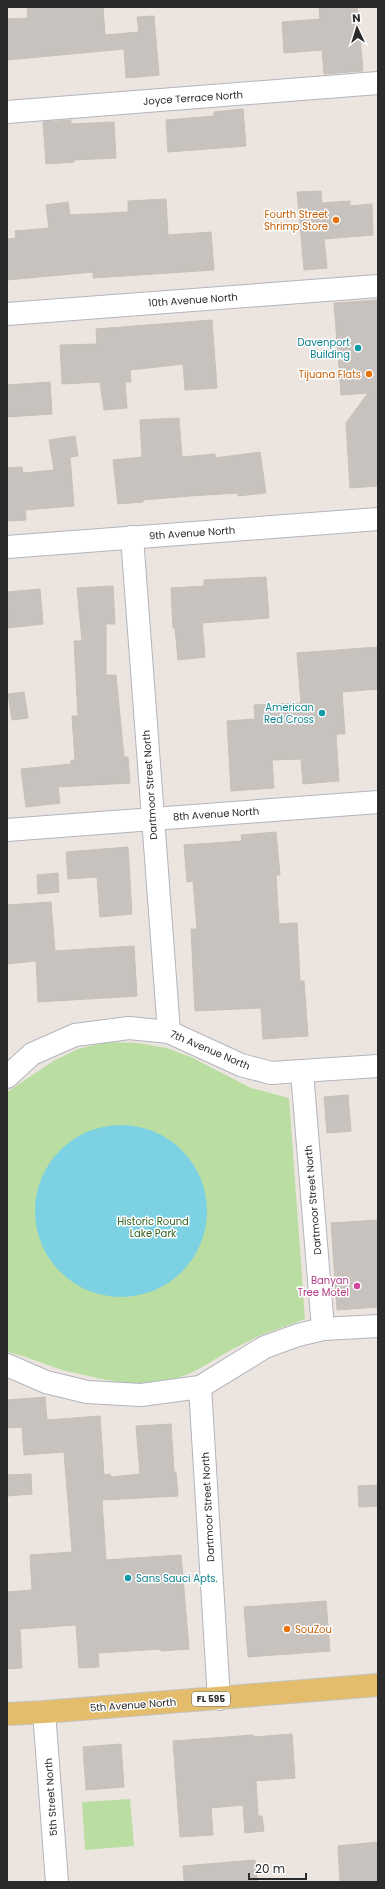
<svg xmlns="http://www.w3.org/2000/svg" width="385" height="1889" font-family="Poppins,sans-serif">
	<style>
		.green { fill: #badda1 }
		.water { fill: #7cd1e3 }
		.building { fill: #c7c2be; stroke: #c7c0b8 }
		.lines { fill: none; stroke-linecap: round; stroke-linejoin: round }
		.minor-casing { stroke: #b2b5bd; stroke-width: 24 }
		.major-casing { stroke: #c4c4c4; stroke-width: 24 }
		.minor { stroke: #fff; stroke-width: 22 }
		.major { stroke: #e3bd6c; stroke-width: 22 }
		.food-dot { fill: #e8710a; stroke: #fff; stroke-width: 1.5 }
		.culture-dot { fill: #0f9aa8; stroke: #fff; stroke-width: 1.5 }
		.hotel-dot { fill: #d1479c; stroke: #fff; stroke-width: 1.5 }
		.labels { text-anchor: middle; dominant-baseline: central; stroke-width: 3; stroke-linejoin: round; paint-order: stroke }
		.shield { fill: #fff; stroke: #6b6b6b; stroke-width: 1 }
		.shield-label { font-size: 9px; font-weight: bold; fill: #2b2b2b }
		.street-label { font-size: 10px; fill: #2b2b2b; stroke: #fff }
		.food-label { font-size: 10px; fill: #c56008; stroke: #fff; text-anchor: end }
		.culture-label { font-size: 10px; fill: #0d838f; stroke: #fff; text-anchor: end }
		.park-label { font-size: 10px; fill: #346221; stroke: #fff }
		.hotel-label { font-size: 10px; fill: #b23c85; stroke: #fff; text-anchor: end }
	</style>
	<rect width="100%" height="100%" fill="#ece5df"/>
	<g class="green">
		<path d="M107 1042 138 1043 166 1048 191 1057 251 1088 289 1098 305 1319 261 1335 229 1351 197 1370 169 1382 135 1385 97 1378 62 1370 23 1356 7 1352V1092L55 1060 78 1049Z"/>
		<path d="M130 1799 134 1846 85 1850 82 1802Z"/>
	</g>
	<circle class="water" cx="121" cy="1211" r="86"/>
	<g class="building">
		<path d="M27 7H103L105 35 139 32 137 17 154 16 159 75 126 78 124 49 7 60V19L28 18Z"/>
		<path d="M319 7H357L363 71 324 74 322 50 284 53 282 22 320 19Z"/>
		<path d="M243 109 246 146 168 152 166 120 214 116V112Z"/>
		<path d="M71 120V124L114 122 116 158 74 160V162L46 164 43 122Z"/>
		<path d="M321 191 322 203 350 201V206L372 204 373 235 324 239 327 268 304 270 297 192Z"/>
		<path d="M166 199 168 235 211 232 214 270 93 278V272L7 280V239L16 238 15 231 49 228 46 205 68 202 70 215 128 212V201Z"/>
		<path d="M378 300V486L350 488 346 423 368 393 341 395 334 303Z"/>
		<path d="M212 320 217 388 185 390 183 364 130 370 131 382H125L127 408 104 410 100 382 62 384 60 345 97 344 96 329Z"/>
		<path d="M50 382 52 414 7 417V385Z"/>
		<path d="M179 418 182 457 215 454V458L260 452 266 493 238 496V493L190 496 143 500V502L118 504 113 460 142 457 140 420Z"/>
		<path d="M75 436 78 456 70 457 74 506 25 510 26 520 7 521V468L22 467 23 473 54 470 49 440Z"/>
		<path d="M266 577 269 618 202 623 205 657 178 660 175 628H173L171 588 204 586V580Z"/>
		<path d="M113 586 115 624H106V675H116L124 757H128L130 783 58 787 60 803 26 807 21 769 71 764V760H75L72 716H78L74 641H82L77 588Z"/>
		<path d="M40 589 43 624 8 628 7 592Z"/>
		<path d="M378 647V689L342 692 345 734H336L339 781 303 784 301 759 272 760 274 788 231 791 227 721 255 719 254 705 301 703 297 653Z"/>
		<path d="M24 692 28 718 12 720 8 694Z"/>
		<path d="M276 832 280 875H276L279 924 297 923 300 981H304L308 1036 263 1039 261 1008 195 1011 191 929H197L193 881 187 882 184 845 242 841 241 835Z"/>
		<path d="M128 847 132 914 100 917 97 877 68 879 66 852Z"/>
		<path d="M58 873 59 892 38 894 37 875Z"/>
		<path d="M51 902 55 951 134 946 137 996 38 1002 36 961 7 964V905Z"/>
		<path d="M348 1095 351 1131 327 1133 324 1097Z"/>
		<path d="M378 1220V1307L337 1310 331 1223Z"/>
		<path d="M45 1397 47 1420 100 1416 104 1475 110 1474 111 1477 140 1474 136 1426 171 1424 174 1472H176L178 1496 102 1500 106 1560 181 1555 189 1649 161 1651V1649L98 1653 99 1667 79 1668 76 1625 20 1629 22 1668 7 1669V1592L32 1590 30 1555 72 1552 64 1452 24 1455 22 1427 7 1428V1400Z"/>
		<path d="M31 1474 32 1494 7 1496V1475Z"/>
		<path d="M378 1485V1506L359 1507 358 1486Z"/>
		<path d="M326 1601 330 1651 248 1657 244 1607Z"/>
		<path d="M292 1734 295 1778 256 1781 258 1816H262L264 1831 245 1833 243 1805 211 1808 213 1835 180 1837 173 1741 253 1735V1737Z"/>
		<path d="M121 1744 124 1787 86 1790 83 1747Z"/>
		<path d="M378 1842V1882H340L338 1846Z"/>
		<path d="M255 1860 257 1882H184L183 1866Z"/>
	</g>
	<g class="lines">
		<g class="minor-casing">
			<g id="minor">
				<path d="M7 112 378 83"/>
				<path d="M7 314 378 286"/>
				<path d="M132 537 169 1032"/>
				<path d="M7 547 378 519"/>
				<path d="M7 830 378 802"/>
				<path d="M302 1072 323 1329"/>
				<path d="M7 1077 32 1054 75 1035 129 1028 169 1032 241 1065 271 1073 378 1066"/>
				<path d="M7 1365 46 1382 87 1392 141 1395 200 1387 265 1347 298 1335 323 1329 378 1326"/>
				<path d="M200 1387 219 1699"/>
				<path d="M44 1712 57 1882"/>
			</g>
		</g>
		<g class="major-casing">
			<path id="major" d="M7 1714 44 1712 378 1685"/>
		</g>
		<use href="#minor" class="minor"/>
		<use href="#major" class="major"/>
	</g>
	<g class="food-dot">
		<circle cx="336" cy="220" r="4"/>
		<circle cx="369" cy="374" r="4"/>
		<circle cx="287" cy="1629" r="4"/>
	</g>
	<g class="culture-dot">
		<circle cx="358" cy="348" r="4"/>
		<circle cx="322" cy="713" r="4"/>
		<circle cx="128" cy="1578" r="4"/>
	</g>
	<circle class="hotel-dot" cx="357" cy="1286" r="4"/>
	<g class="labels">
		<rect class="shield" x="192" y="1692" width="38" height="14" rx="3"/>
		<g class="shield-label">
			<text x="211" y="1699">FL 595</text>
		</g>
		<g class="street-label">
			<text transform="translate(193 98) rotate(-4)">Joyce Terrace North</text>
			<text transform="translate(193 300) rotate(-4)">10th Avenue North</text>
			<text transform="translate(192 533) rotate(-4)">9th Avenue North</text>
			<text transform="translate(150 785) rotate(-94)">Dartmoor Street North</text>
			<text transform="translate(216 814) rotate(-4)">8th Avenue North</text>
			<text transform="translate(210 1050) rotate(23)">7th Avenue North</text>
			<text transform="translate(313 1200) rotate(-95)">Dartmoor Street North</text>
			<text transform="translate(208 1507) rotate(-93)">Dartmoor Street North</text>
			<text transform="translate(133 1705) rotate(-4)">5th Avenue North</text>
			<text transform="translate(51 1797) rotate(-94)">5th Street North</text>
		</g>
		<g class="food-label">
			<text x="328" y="214">Fourth Street<tspan x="328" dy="12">Shrimp Store</tspan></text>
			<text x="361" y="374">Tijuana Flats</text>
			<text x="295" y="1629" text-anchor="start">SouZou</text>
		</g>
		<g class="culture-label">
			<text x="350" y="342">Davenport<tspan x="350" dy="12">Building</tspan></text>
			<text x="314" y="707">American<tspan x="314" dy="12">Red Cross</tspan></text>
			<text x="136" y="1578" text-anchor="start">Sans Sauci Apts.</text>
		</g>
		<g class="park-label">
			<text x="153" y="1221">Historic Round<tspan x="153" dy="12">Lake Park</tspan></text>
		</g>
		<g class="hotel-label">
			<text x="349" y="1280">Banyan<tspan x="349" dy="12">Tree Motel</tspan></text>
		</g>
	</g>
	<rect width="385" height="1889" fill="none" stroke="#2b2b2b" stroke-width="16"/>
	<g transform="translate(357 28) rotate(356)" stroke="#ffffff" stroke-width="3" paint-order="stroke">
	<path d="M0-3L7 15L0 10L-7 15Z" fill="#2b2b2b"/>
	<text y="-6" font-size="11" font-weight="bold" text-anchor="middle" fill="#2b2b2b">N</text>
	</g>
	<path d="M249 1873v6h57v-6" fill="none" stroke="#2b2b2b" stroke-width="2"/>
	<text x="255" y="1873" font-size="12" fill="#2b2b2b" stroke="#ffffff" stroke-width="3" paint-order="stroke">20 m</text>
</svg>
